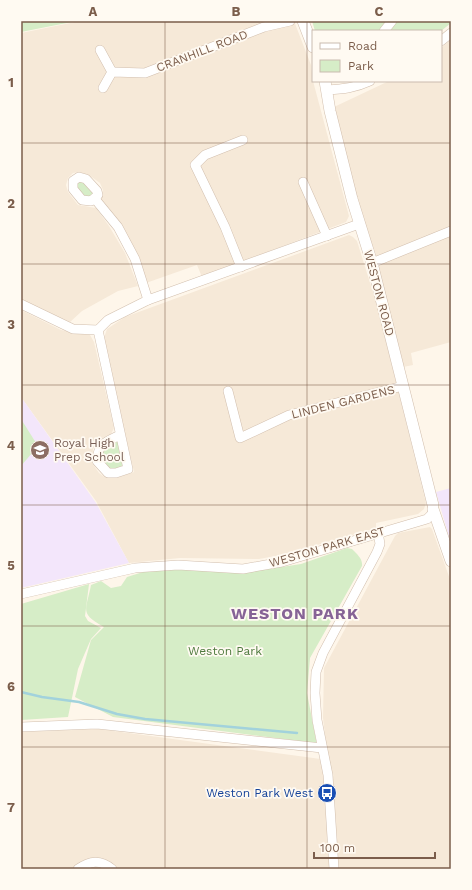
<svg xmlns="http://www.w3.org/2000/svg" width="472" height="890" font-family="'Work Sans',sans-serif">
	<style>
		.residential { fill: #f6e9d8 }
		.education { fill: #f3e6fb }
		.green { fill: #d6edc7 }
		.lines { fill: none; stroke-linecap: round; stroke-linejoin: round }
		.stream { stroke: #a2d2dc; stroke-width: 2.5 }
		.minor-casing { stroke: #d2bfae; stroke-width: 10 }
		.tertiary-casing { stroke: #d2bfae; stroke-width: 12 }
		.minor { stroke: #fff; stroke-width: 9 }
		.tertiary { stroke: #fff; stroke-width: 11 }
		.grid { fill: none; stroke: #7b5d4b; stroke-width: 1; stroke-opacity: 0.55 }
		.labels { text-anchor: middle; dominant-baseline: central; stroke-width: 3.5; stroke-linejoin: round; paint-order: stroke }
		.street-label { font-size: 12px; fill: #7b5d4b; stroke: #fffaf2 }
		.education-label { font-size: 12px; fill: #785e54; stroke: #fffaf2; text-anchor: start }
		.park-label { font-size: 12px; fill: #507b3f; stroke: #fffaf2 }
		.transit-label { font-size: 12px; fill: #164399; stroke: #fffaf2; text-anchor: end }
		.district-label { font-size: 16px; font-weight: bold; letter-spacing: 1px; fill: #866396; stroke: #fffaf2 }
		.neatline { fill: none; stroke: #7b5d4b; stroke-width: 1.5 }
		.grid-label { font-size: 13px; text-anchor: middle; font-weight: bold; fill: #7b5d4b }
	</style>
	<rect width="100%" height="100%" fill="#fef6ea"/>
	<g class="residential">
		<path d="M80 21H294L311 65 313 81 349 216 346 222 202 277 197 265 146 283 101 200 103 190 100 183 89 175 79 172 73 173 68 178 66 185 68 192 78 205 96 208 109 226 125 253 138 286 118 291 82 311 69 323 21 300V33Z"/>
		<path d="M451 40V342L411 353 413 365 403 367 375 252 358 207 334 107 389 81H441V48Z"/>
		<path d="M349 235 353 237 357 241 376 302 426 503 424 509 418 514 376 523V528L286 554 259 559 180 558 129 563 96 501 21 397V310L61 330 90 335 94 342 114 428 111 434 100 439 93 449 92 463 99 473 106 478H117L134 472 104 343V338L107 329 125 317Z"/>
		<path d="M430 527 432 529 451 582V869H21V732L99 729 328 760 323 718 324 668 395 536 398 533Z"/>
	</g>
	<g class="education">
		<path d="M21 397 96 503 129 563 21 588Z"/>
		<path d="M451 488V544L436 492Z"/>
	</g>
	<g class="green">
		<path d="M21 21H77L21 32Z"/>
		<path d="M312 21H451V23L441 31H315Z"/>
		<path d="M80 179 94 188 93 198 80 195 75 182Z"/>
		<path d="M21 419 38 446 21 466Z"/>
		<path d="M118 440 124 467 109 470 101 460C101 448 107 445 118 440Z"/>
		<path d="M347 548 352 549C357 554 363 559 362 566L310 658 307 693 317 745 307 742 113 717 75 697 91 640 104 627C79 613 86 611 91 585L101 581 111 588 121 586 127 577 143 572 176 569 262 570 301 564Z"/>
		<path d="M89 584 85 616 88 621 101 628 91 639 78 669 68 717 21 720V604Z"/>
	</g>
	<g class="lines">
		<path class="stream" d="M21 692 42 697 79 702 117 714 145 719 297 733"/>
		<g class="minor-casing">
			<g id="minor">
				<path d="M384 31 392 21"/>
				<path d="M441 41 451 33"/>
				<path d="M100 50 112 72"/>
				<path d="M103 88 112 72 145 73 264 27 290 21"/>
				<path d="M327 90C343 89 355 88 370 81"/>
				<path d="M79 177 86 179 97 191 98 195 91 201 82 200 73 189V181Z"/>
				<path d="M303 182 327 236"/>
				<path d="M95 199 118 227 135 259 148 300"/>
				<path d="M372 263 451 231"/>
				<path d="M241 267 225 227 195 165 205 155 243 140"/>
				<path d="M21 304 73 329 98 330"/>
				<path d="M228 391 240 438 289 415 403 386"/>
				<path d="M120 435C106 442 98 443 97 461L108 473H116L128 469 98 330 108 320 148 300 359 224"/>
				<path d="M21 594 135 568 178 565 243 569 282 562 427 519 432 514 433 506"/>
				<path d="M21 727 97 724 322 748"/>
				<path d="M78 869C90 861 100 859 112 869"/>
				<path d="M334 869 328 775 317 720 315 693 316 672 323 653 377 552 380 544 378 532"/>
			</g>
		</g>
		<g class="tertiary-casing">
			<g id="tertiary">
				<path d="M303 21 313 47"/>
				<path d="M325 81 330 111 352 199 372 263 433 505"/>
				<path d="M433 509 451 561"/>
			</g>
		</g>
		<use href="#minor" class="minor"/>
		<use href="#tertiary" class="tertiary"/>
	</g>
	<path class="grid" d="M165 21V869M307 21V869M21 143H451M21 264H451M21 385H451M21 505H451M21 626H451M21 747H451"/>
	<defs>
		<g id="school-disc" transform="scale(1)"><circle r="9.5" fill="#8d6e63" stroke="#fffaf2"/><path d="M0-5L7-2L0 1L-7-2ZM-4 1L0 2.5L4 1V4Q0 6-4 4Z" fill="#fff"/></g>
		<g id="bus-disc" transform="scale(1)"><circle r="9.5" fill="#1a4fb4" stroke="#fffaf2"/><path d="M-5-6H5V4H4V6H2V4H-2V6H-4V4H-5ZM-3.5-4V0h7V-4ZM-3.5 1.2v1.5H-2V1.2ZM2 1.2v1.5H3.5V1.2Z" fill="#fff"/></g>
	</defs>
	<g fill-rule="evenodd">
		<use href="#school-disc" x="40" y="450"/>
		<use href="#bus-disc" x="327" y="793"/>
	</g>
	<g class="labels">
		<g class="street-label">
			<text transform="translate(202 51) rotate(-21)">CRANHILL ROAD</text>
			<text transform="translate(379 293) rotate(75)">WESTON ROAD</text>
			<text transform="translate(343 402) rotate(-14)">LINDEN GARDENS</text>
			<text transform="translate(327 547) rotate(-16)">WESTON PARK EAST</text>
		</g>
		<g class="education-label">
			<text x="54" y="443">Royal High<tspan x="54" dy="14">Prep School</tspan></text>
		</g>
		<g class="park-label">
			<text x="225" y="651">Weston Park</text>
		</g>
		<g class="transit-label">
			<text x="313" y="793">Weston Park West</text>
		</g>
		<g class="district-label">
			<text x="295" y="613">WESTON PARK</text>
		</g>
	</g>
	<rect width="472" height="890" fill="none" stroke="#fffaf2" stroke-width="44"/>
	<rect x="312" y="30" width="130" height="52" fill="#fffaf2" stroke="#cabbaf"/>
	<rect x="320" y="43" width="20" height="6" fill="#ffffff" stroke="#cabbaf"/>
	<text x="348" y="50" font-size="12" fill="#7b5d4b">Road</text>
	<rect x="320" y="60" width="20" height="12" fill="#d6edc7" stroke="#cabbaf"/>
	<text x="348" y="70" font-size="12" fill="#7b5d4b">Park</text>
	<path d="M314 852v6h121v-6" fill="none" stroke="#7b5d4b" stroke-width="2"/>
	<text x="320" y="852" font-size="12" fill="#7b5d4b" stroke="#fffaf2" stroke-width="3" paint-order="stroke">100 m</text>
	<rect x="22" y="22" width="428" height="846" class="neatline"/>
	<g class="grid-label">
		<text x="93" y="16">A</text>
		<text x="236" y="16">B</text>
		<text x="379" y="16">C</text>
		<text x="11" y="87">1</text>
		<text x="11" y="208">2</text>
		<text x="11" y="329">3</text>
		<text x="11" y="450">4</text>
		<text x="11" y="570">5</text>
		<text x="11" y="691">6</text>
		<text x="11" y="812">7</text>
	</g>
</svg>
